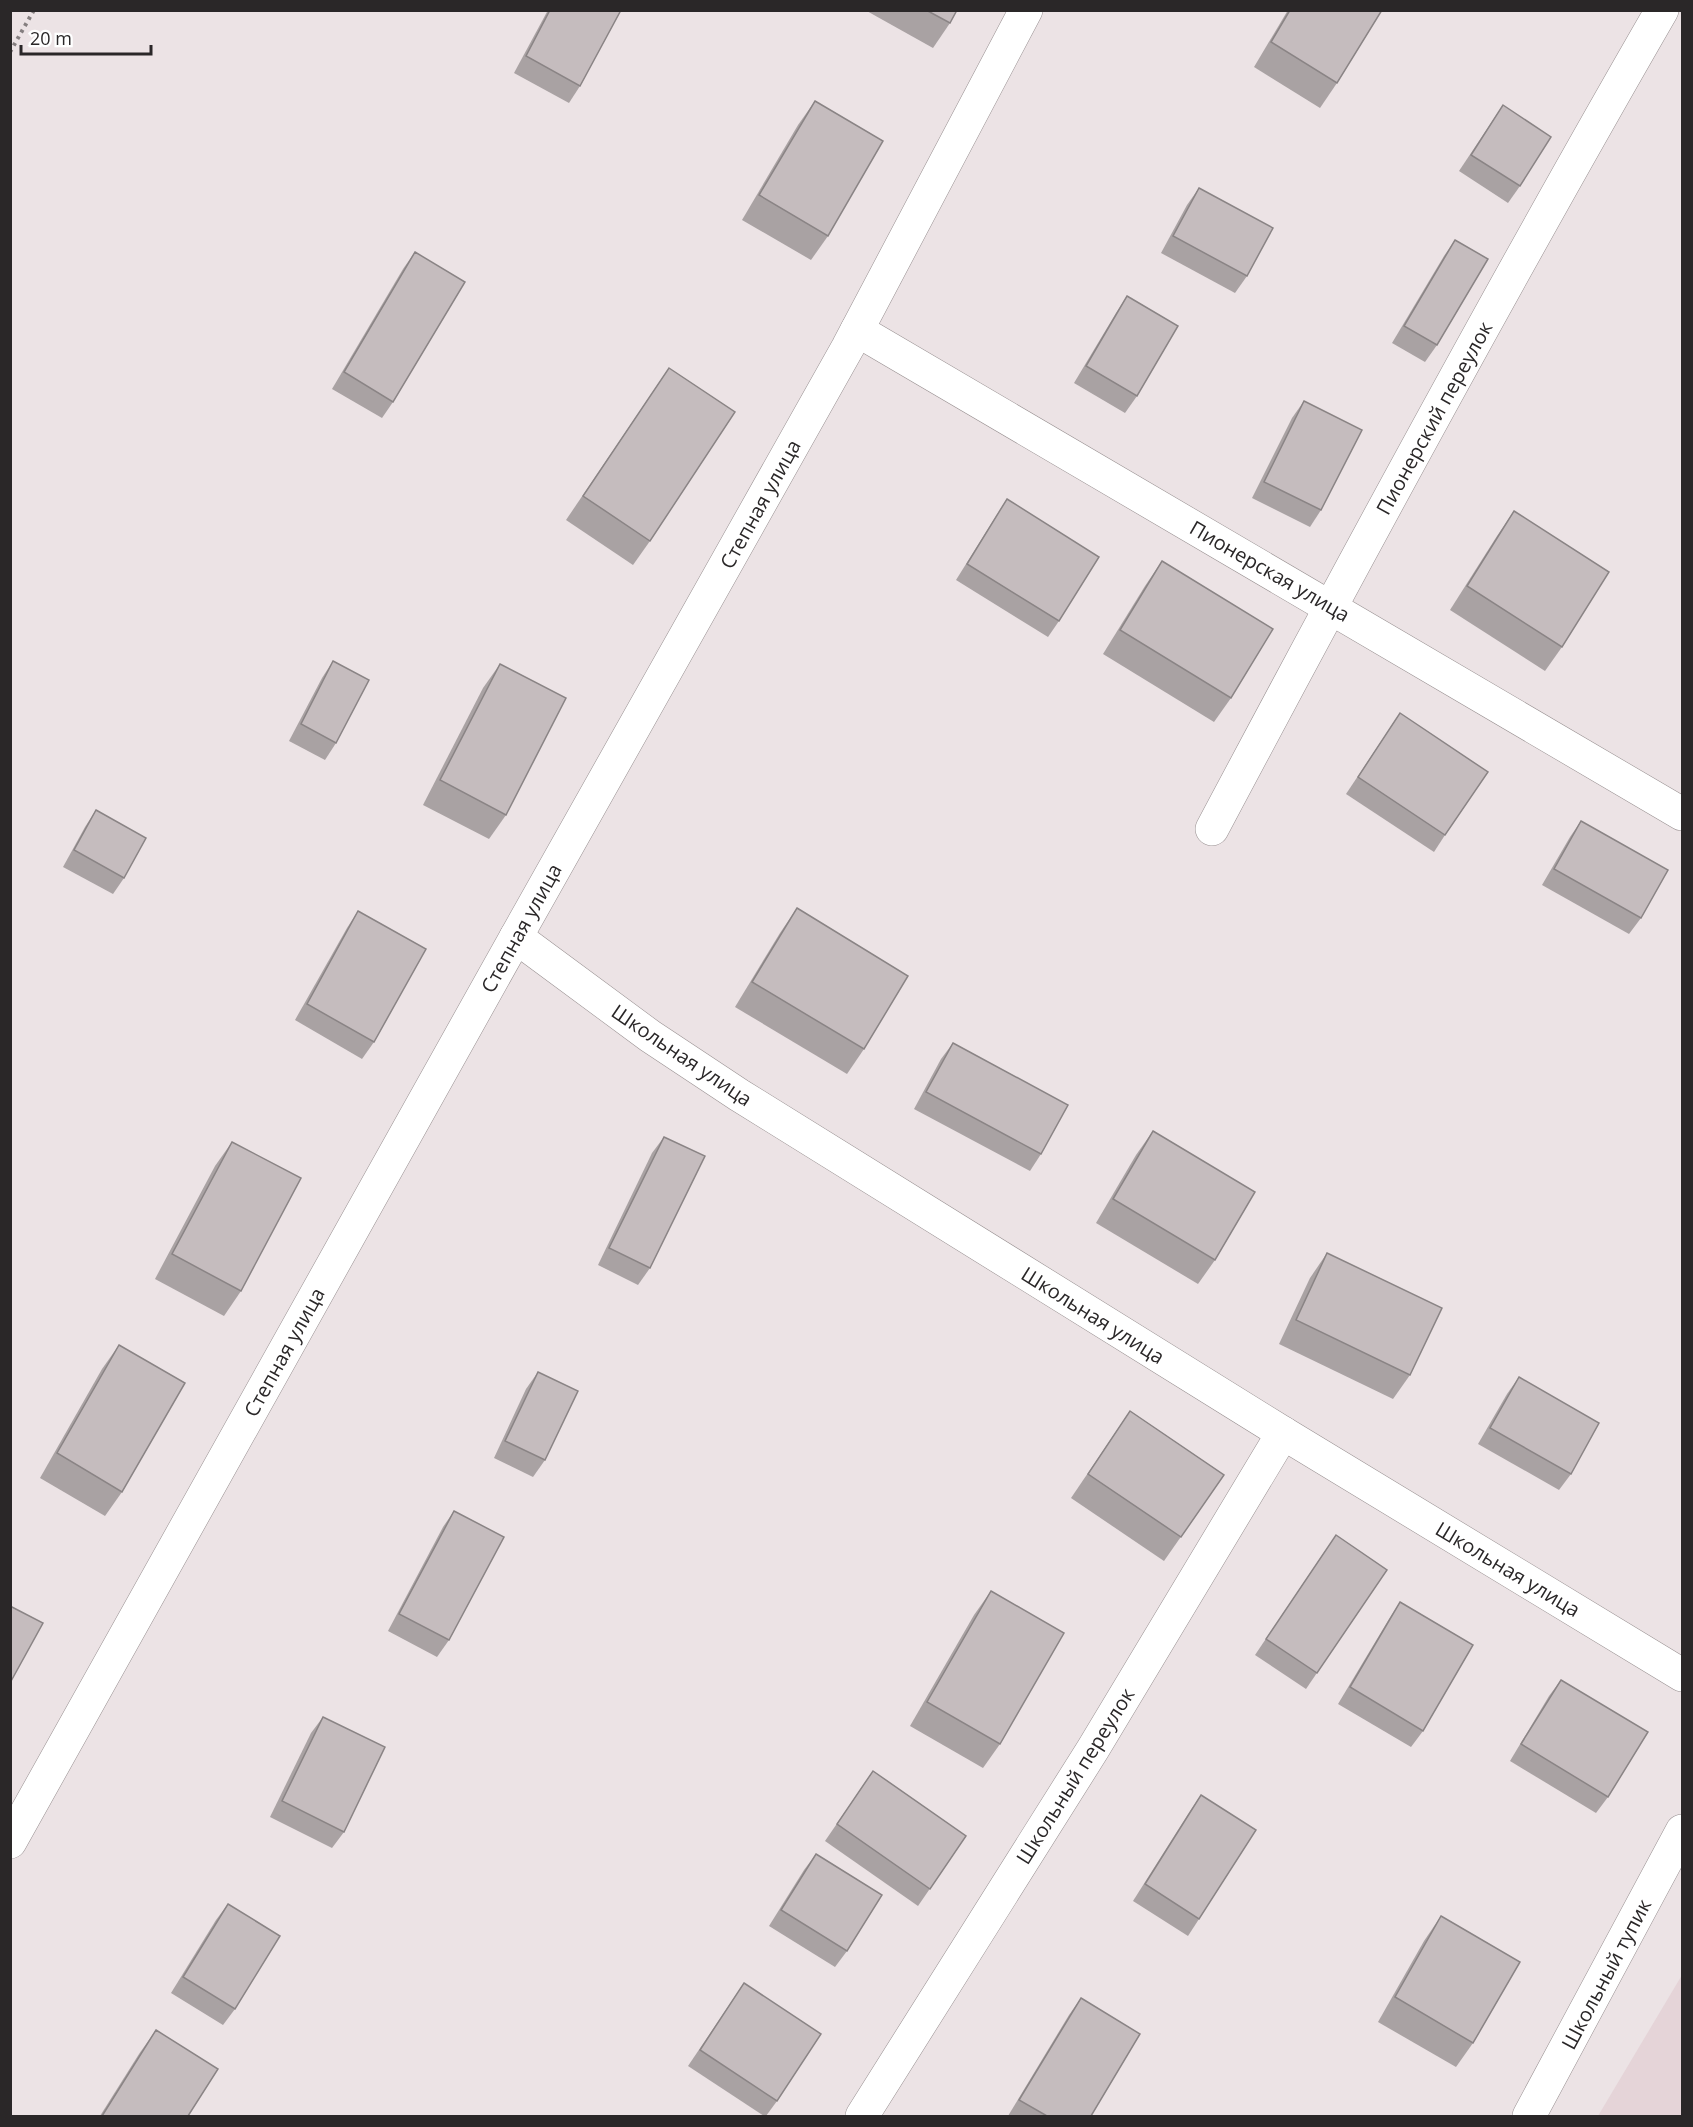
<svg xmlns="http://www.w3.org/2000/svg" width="1693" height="2127" font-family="'Open Sans',sans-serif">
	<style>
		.built { fill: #e5d4d8 }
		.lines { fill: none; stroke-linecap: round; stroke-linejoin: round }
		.minor-casing { stroke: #989091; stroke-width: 34 }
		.path { stroke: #847e7f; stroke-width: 4; stroke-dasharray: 3 4.5; stroke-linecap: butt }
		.minor { stroke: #fff; stroke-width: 33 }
		.wall { fill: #a9a2a3 }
		.building { fill: #c5bcbe; stroke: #8a8485; stroke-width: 1.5 }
		.labels { text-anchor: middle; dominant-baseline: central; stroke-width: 4.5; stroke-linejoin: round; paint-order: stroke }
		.street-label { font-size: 20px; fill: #2a2728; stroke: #fff }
	</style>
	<rect width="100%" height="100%" fill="#ece3e5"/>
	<path class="built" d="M1682 1975V2116H1598Z"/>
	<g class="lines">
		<g class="minor-casing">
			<g id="minor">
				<path d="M857 330 1682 814"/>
				<path d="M1212 829C1358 554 1506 280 1662 10"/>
				<path d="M516 937 650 1036 739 1095 1283 1433 1682 1675"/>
				<path d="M10 1842 516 937 848 347 1026 10"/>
				<path d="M862 2116 1093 1749 1283 1433"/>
				<path d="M1529 2116 1682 1831"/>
			</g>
		</g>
		<path class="path" d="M10 52 34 10"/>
		<use href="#minor" class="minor"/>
	</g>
	<g class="wall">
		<path d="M548 10H621L580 86 569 103 514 73Z"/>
		<path d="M865 10H957L950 23 933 48Z"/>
		<path d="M1288 10H1382L1337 83 1320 108 1254 67Z"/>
		<path d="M815 101 828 236 811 260 742 220 798 125Z"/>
		<path d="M1503 105 1520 186 1508 203 1459 171Z"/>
		<path d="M1199 188 1247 276 1235 293 1161 253 1187 205Z"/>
		<path d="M1455 240 1437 345 1425 362 1392 343 1444 256Z"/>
		<path d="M415 252 393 402 382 418 332 389 403 269Z"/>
		<path d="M1127 296 1137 396 1125 413 1074 383 1116 313Z"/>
		<path d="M669 368 650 541 633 565 566 520Z"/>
		<path d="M1304 401 1321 510 1310 527 1252 498 1292 418Z"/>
		<path d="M1007 499 1059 621 1048 637 956 580 996 516Z"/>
		<path d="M1514 511 1562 647 1545 671 1450 610 1497 536Z"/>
		<path d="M1162 561 1231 698 1214 722 1103 654 1145 586Z"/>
		<path d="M333 661 336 743 325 760 289 741 322 678Z"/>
		<path d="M500 664 506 815 489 839 423 805 483 688Z"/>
		<path d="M1400 713 1445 835 1434 852 1346 794Z"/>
		<path d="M96 810 124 878 113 894 63 867 85 827Z"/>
		<path d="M1581 821 1641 918 1629 934 1542 885 1570 837Z"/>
		<path d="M797 908 864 1049 847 1074 735 1007 780 933Z"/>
		<path d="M358 911 374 1042 362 1059 295 1020 347 928Z"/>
		<path d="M953 1043 1041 1154 1030 1171 914 1109 941 1059Z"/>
		<path d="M1153 1131 1215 1260 1198 1284 1096 1223 1136 1155Z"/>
		<path d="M664 1137 650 1268 638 1285 598 1265 652 1153Z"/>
		<path d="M232 1142 241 1291 224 1316 155 1279 215 1166Z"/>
		<path d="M1327 1253 1410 1375 1393 1399 1279 1344 1310 1278Z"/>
		<path d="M119 1345 122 1492 105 1516 40 1478 102 1369Z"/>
		<path d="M538 1372 545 1460 533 1477 494 1458 526 1389Z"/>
		<path d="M1519 1377 1571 1474 1559 1490 1478 1444 1507 1394Z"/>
		<path d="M1130 1411 1224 1475 1164 1561 1071 1498Z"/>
		<path d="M454 1511 449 1640 437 1657 388 1631 443 1527Z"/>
		<path d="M1325 1551 1387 1570 1306 1689 1255 1655Z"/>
		<path d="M991 1591 1000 1744 983 1768 910 1726 974 1615Z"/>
		<path d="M1400 1602 1423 1731 1411 1747 1338 1704 1389 1619Z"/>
		<path d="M1561 1680 1608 1797 1596 1813 1510 1761 1549 1696Z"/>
		<path d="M323 1717 344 1832 332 1848 270 1817 311 1733Z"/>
		<path d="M873 1771 966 1836 918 1906 825 1841Z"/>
		<path d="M1201 1795 1199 1919 1188 1936 1133 1901 1190 1811Z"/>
		<path d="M816 1854 847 1951 835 1967 769 1926 804 1870Z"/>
		<path d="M228 1904 235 2009 223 2025 171 1993 216 1920Z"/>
		<path d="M1441 1916 1473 2043 1456 2067 1378 2022 1424 1941Z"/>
		<path d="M744 1983 777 2101 766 2116H764L688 2066Z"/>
		<path d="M1081 1998 1091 2116H1008L1069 2015Z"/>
		<path d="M156 2030 188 2116H100L139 2054Z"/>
	</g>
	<g class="building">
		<path d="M550 10H621L580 86 526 56Z"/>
		<path d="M926 10H957L950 23Z"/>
		<path d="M1290 10H1382L1337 83 1271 42Z"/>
		<path d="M815 101 883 141 828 236 759 195Z"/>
		<path d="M1503 105 1551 137 1520 186 1471 155Z"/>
		<path d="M1199 188 1273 228 1247 276 1173 236Z"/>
		<path d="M1455 240 1488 259 1437 345 1404 326Z"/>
		<path d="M415 252 465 282 393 402 344 372Z"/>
		<path d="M1127 296 1178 326 1137 396 1086 366Z"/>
		<path d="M669 368 735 412 650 541 583 496Z"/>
		<path d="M1304 401 1362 430 1321 510 1264 482Z"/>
		<path d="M1007 499 1099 557 1059 621 967 564Z"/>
		<path d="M1514 511 1609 572 1562 647 1467 586Z"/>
		<path d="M1162 561 1273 629 1231 698 1120 630Z"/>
		<path d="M333 661 369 680 336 743 301 724Z"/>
		<path d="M500 664 566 698 506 815 440 780Z"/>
		<path d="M1400 713 1488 772 1445 835 1358 777Z"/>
		<path d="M96 810 146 838 124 878 74 850Z"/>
		<path d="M1581 821 1668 870 1641 918 1554 869Z"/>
		<path d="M797 908 908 976 864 1049 752 982Z"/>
		<path d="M358 911 426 949 374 1042 307 1004Z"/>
		<path d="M953 1043 1068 1105 1041 1154 926 1092Z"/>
		<path d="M1153 1131 1255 1192 1215 1260 1113 1199Z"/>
		<path d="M664 1137 705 1156 650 1268 609 1248Z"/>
		<path d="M232 1142 301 1178 241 1291 172 1254Z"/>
		<path d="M1327 1253 1442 1308 1410 1375 1296 1320Z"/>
		<path d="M119 1345 185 1383 122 1492 57 1453Z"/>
		<path d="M538 1372 578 1391 545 1460 505 1441Z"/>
		<path d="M1519 1377 1599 1423 1571 1474 1490 1428Z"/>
		<path d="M1130 1411 1224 1475 1181 1537 1088 1474Z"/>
		<path d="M454 1511 504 1537 449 1640 399 1614Z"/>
		<path d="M1336 1535 1387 1570 1317 1673 1266 1639Z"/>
		<path d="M991 1591 1064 1633 1000 1744 927 1702Z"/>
		<path d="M1400 1602 1473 1645 1423 1731 1350 1687Z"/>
		<path d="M10 1606 43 1623 10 1683Z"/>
		<path d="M1561 1680 1648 1732 1608 1797 1521 1744Z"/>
		<path d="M323 1717 385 1747 344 1832 282 1801Z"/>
		<path d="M873 1771 966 1836 930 1889 837 1824Z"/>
		<path d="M1201 1795 1256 1830 1199 1919 1145 1884Z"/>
		<path d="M816 1854 882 1895 847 1951 781 1910Z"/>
		<path d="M228 1904 280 1936 235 2009 183 1977Z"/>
		<path d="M1441 1916 1520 1962 1473 2043 1395 1997Z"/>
		<path d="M744 1983 821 2034 777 2101 700 2050Z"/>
		<path d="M1081 1998 1140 2034 1091 2116H1047L1019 2100Z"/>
		<path d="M156 2030 218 2069 188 2116H102Z"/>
	</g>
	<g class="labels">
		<g class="street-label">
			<text transform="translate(1434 418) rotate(-61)">Пионерский переулок</text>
			<text transform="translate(760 504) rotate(-61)">Степная улица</text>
			<text transform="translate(1270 571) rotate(30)">Пионерская улица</text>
			<text transform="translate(521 928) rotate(-61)">Степная улица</text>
			<text transform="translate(682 1055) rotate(34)">Школьная улица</text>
			<text transform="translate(1093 1315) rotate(32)">Школьная улица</text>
			<text transform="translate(284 1352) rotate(-61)">Степная улица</text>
			<text transform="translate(1508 1569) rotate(31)">Школьная улица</text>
			<text transform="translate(1075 1776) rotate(-58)">Школьный переулок</text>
			<text transform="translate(1606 1974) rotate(-62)">Школьный тупик</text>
		</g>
	</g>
	<rect width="1693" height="2127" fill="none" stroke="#2a2728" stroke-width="24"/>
	<path d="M21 45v9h130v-9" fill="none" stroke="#2a2728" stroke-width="3"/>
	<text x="30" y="45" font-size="18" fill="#2a2728" stroke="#ffffff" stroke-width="4.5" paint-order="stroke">20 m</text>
</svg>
